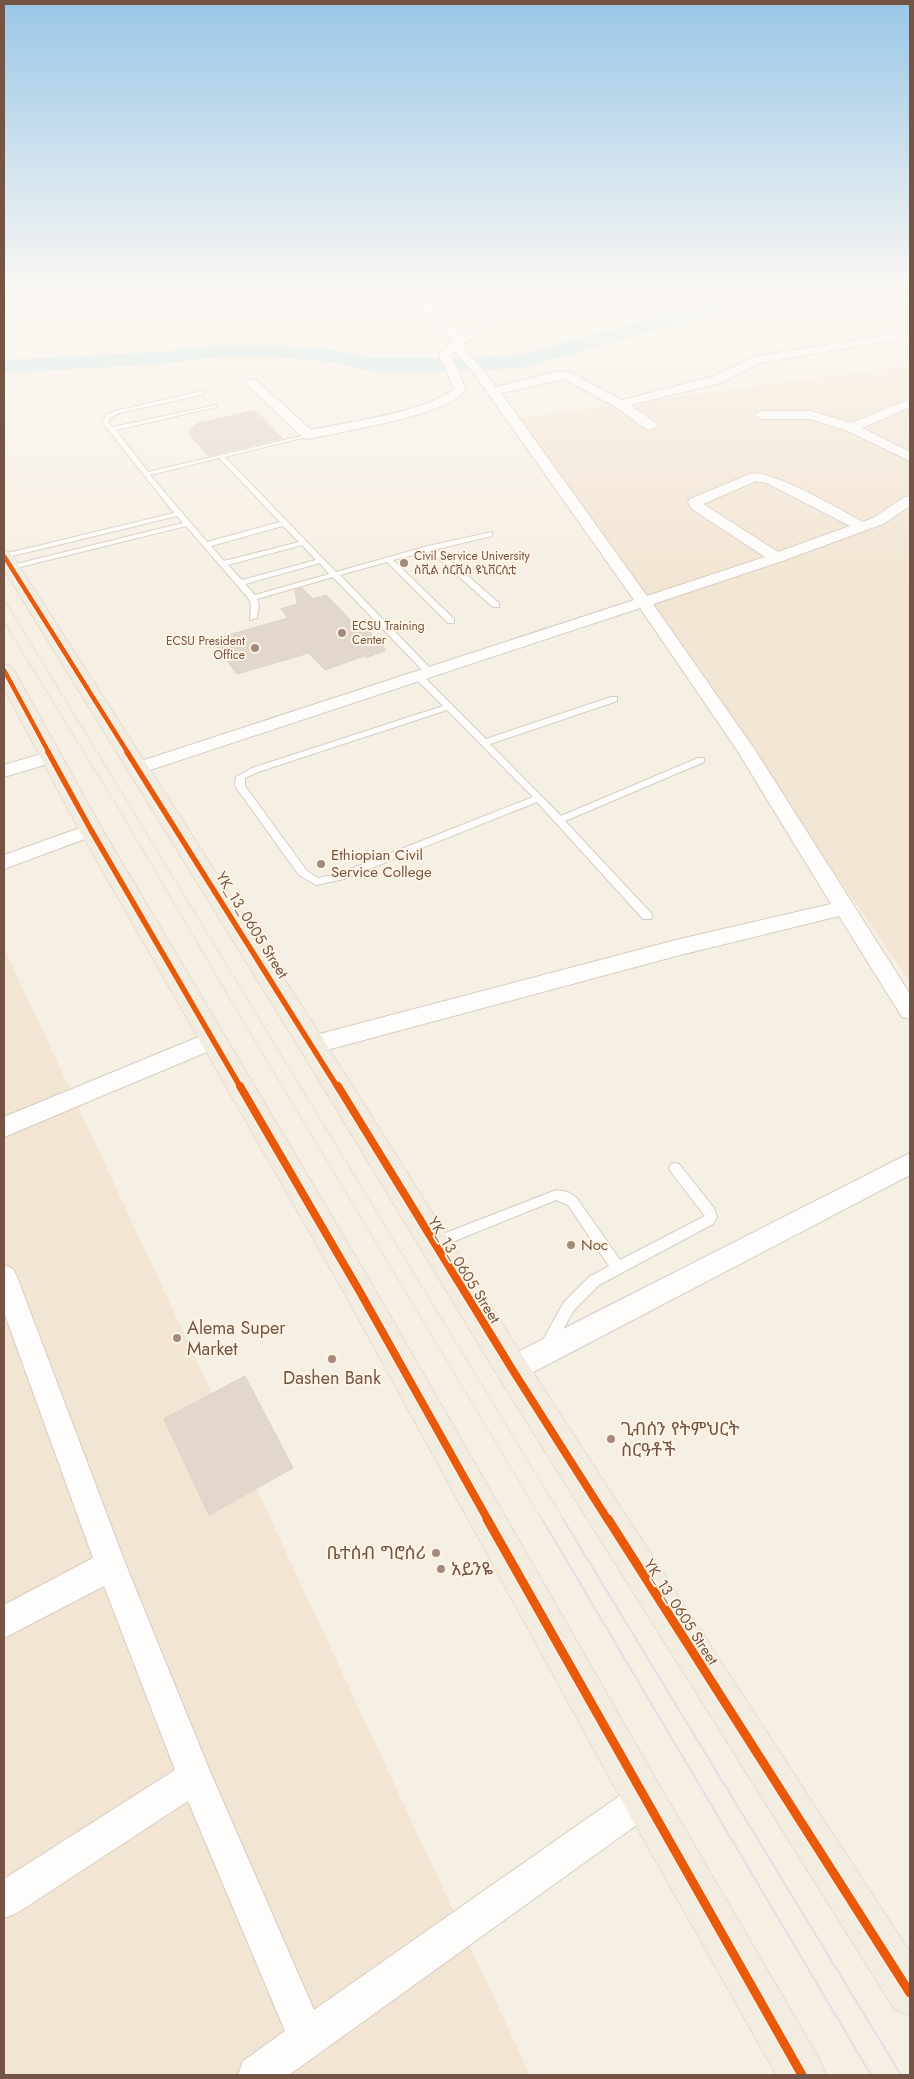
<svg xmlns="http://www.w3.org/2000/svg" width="914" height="2079" font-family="Jost,'Noto Sans Ethiopic',sans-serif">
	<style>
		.residential { fill: #f2e5d3 }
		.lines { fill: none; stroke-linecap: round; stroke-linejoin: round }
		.river { fill: #c6e4e6; fill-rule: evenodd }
		.building { fill: #e2d7cc; stroke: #dfd2c6 }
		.lane-casing { stroke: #d7ccc3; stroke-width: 2 }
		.street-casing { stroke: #d7ccc3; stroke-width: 2 }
		.primary-casing { stroke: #d5cac2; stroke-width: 1 }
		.lane { fill: #fefdfb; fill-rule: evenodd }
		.street { fill: #fefdfb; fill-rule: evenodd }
		.primary { fill: #f2ece1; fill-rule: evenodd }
		.tram-far1 { stroke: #e3e0e3; stroke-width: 1 }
		.tram { stroke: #e3e0e3; stroke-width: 2 }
		.cycleway-far3-casing { stroke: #fff4e4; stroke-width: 7 }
		.cycleway-far2-casing { stroke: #fff4e4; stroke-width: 9 }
		.cycleway-far1-casing { stroke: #fff4e4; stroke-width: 11 }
		.cycleway-casing { stroke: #fff4e4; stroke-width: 12 }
		.cycleway-far3 { stroke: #e8590c; stroke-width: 4.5 }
		.cycleway-far2 { stroke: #e8590c; stroke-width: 5.5 }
		.cycleway-far1 { stroke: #e8590c; stroke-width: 8 }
		.cycleway { stroke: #e8590c; stroke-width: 9 }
		.poi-dot { fill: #a28b7d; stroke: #fff4e4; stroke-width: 2 }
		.labels { text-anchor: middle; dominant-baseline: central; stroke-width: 4; stroke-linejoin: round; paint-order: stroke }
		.far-poi-label { font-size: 12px; fill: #745545; stroke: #fff4e4; text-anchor: start }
		.poi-label { font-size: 15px; fill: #745545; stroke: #fff4e4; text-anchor: start }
		.street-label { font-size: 15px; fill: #745545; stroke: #fff4e4 }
		.near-poi-label { font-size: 18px; fill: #745545; stroke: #fff4e4; text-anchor: start }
	</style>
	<rect width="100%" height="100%" fill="#f6efe4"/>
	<g class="residential">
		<path d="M910 365V982L521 418Z"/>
		<path d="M4 948 530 2075H4Z"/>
	</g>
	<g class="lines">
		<g class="river">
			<path d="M744 293H777L774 297 520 368 445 372H375L332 362 279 357H215L160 364 4 373V360L160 352 215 345H279L332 350 375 358H445L519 355Z"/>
			<path d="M807 293 910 294V306C877 305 842 305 810 297Z"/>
		</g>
	</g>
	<g class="building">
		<path d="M251 411 258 413 282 438 208 456 188 432 196 424Z"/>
		<path d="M302 588 313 599 326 595 360 630 368 629 386 650 366 658 364 656 325 670 309 653 237 674 211 640 288 618 281 609 297 604 295 590Z"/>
		<path d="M245 1376 293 1468 209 1515 164 1419Z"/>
	</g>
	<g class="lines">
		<g class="lane-casing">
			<g id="lane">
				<path d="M202 391 204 392V394L119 413 111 417 108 422 113 427 216 405V407L116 430 148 472 310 434V436L225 457 336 572 428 546 492 532V536L437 549 499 603V607H493L430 551 393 560 454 619V623H448L387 562 340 575 432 670V674H426L333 577 257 599 259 605 257 618 250 620 251 605 249 599 186 526 8 570V566L183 523 177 516 4 558V554L174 513 102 422 107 415 115 411ZM219 458 280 522 207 542 150 475ZM283 526 299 542 224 561 211 546ZM302 545 316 560 242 580 228 565ZM320 563 329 574 255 595 245 584Z"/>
				<path d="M418 673 421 674 486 739 611 697H617V701L490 744 561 816 698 758H704V762L565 821 651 913 652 916 651 919H643L537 802 344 879 316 885 299 875 235 786 236 777 252 768 443 706 415 678V674ZM447 710 533 797 338 874 318 878 307 871 245 786V778L258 772Z"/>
				<path d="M675 1163 679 1164 714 1208 717 1217 713 1224 599 1285 574 1310 551 1351 546 1353 541 1351 539 1347 564 1302 589 1277 609 1266 568 1205 556 1200 435 1249 430 1247 429 1243 430 1239 556 1190 568 1192 576 1197 620 1260 705 1216 671 1172 669 1168 671 1164Z"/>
			</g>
		</g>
		<g class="street-casing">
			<g id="street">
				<path d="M413 293H423L439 318 463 335 523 293H535L462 345 496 387 560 371 571 373 622 400 712 377 757 356 910 331V337L760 363 720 383 630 405 656 423 657 426 651 430 646 429 616 407 564 379 501 393 647 596 765 557 692 509 688 502 690 499 750 474C773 469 840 510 863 522L873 518 905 497 910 496V506L883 524 782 561 653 604 755 750 910 994V1019L902 1017 839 916 680 955 312 1054 304 1051 301 1045 304 1039 312 1036 680 939 831 904 737 750 640 608 144 772 138 774 132 772 129 768 132 764 634 600 473 372 455 351 451 354 466 390C446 416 343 431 308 439L303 438 246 383 252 379 256 380 311 430C348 422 426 412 454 389L439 354 444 348 455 340 431 322ZM756 481 767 483 850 526 778 552 703 504Z"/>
				<path d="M910 399V407L862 428 910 452V461L848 431 810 419H761L755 415 761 411H811L851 423Z"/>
				<path d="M51 751 57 753 60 757 57 761 4 777V765Z"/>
				<path d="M91 824 98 826 101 830 98 834 4 869V855Z"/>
				<path d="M213 1031 221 1034 224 1040 221 1046 4 1137V1117Z"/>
				<path d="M910 1153V1175L522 1378 512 1382 502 1378 498 1369 502 1360Z"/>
				<path d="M4 1265 13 1269 17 1277 126 1565 209 1769 314 2010 632 1787 644 1782 656 1787 661 1799 656 1811 289 2075H238L243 2061 285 2031 188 1801 17 1913 4 1918V1879L175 1770 104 1586 4 1638V1605L93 1558 4 1312Z"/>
			</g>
		</g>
		<g class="primary-casing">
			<g id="primary">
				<path d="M4 551 10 552 13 556 322 1037 524 1358 910 1952V2016L894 2009 500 1380 302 1053 4 570Z"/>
				<path d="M4 664 11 666 14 670 103 830 371 1282 659 1784 819 2058 826 2075H776L629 1814 349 1302 79 830 4 689Z"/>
			</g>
		</g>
		<use href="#lane" class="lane"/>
		<use href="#street" class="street"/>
		<use href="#primary" class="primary"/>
		<g class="tram-far1">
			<path d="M4 599 564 1520"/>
			<path d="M4 622 120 811 233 1004 542 1520"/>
		</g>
		<g class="tram">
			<path d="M542 1519 871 2075"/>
			<path d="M563 1519 901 2075"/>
		</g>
		<g class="cycleway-far3-casing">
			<g id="cycleway-far3">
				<path d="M4 556 128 753"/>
				<path d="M4 670 49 753"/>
			</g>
		</g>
		<g class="cycleway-far2-casing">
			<g id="cycleway-far2">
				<path d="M48 752 91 830 241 1088"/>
				<path d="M127 752 338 1088"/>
			</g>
		</g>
		<g class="cycleway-far1-casing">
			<g id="cycleway-far1">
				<path d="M240 1086 360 1292 488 1520"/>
				<path d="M338 1086 512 1369 608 1520"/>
			</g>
		</g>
		<g class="cycleway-casing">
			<g id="cycleway">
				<path d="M487 1519 802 2075"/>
				<path d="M608 1519 910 1993"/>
			</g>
		</g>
		<use href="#cycleway-far3" class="cycleway-far3"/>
		<use href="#cycleway-far2" class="cycleway-far2"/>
		<use href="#cycleway-far1" class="cycleway-far1"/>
		<use href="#cycleway" class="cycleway"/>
	</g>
	<linearGradient id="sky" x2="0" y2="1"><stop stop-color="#9ac7e7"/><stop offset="0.5" stop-color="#fbf8f3"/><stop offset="1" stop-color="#fbf8f3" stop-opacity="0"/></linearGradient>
	<rect width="914" height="584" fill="url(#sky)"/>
	<g class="poi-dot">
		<circle cx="404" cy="563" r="5"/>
		<circle cx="342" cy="633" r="5"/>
		<circle cx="255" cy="648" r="5"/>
		<circle cx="321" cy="864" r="5"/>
		<circle cx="571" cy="1245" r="5"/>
		<circle cx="177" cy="1338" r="5"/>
		<circle cx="332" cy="1359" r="5"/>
		<circle cx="611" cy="1439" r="5"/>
		<circle cx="436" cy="1553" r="5"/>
		<circle cx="441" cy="1569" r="5"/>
	</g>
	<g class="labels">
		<g class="far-poi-label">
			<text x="414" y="556">Civil Service University<tspan x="414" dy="14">ስቪል ሰርቪስ ዩኒቨርሲቲ</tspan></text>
			<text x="352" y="626">ECSU Training<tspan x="352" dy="14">Center</tspan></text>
			<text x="245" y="641" text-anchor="end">ECSU President<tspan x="245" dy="14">Office</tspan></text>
		</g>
		<g class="poi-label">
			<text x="331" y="855">Ethiopian Civil<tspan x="331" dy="17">Service College</tspan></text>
			<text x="581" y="1245">Noc</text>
		</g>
		<g class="street-label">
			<text transform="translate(252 925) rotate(58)">YK_13_0605 Street</text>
			<text transform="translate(464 1270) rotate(58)">YK_13_0605 Street</text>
			<text transform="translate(681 1612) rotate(57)">YK_13_0605 Street</text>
		</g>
		<g class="near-poi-label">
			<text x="187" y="1328">Alema Super<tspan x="187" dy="21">Market</tspan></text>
			<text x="332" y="1378" text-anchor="middle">Dashen Bank</text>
			<text x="621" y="1429">ጊብሰን የትምህርት<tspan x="621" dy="21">ስርዓቶች</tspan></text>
			<text x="426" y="1553" text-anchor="end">ቤተሰብ ግሮሰሪ</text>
			<text x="451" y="1569">አይንዬ</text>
		</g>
	</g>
	<rect width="914" height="2079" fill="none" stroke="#745545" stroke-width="10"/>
</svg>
